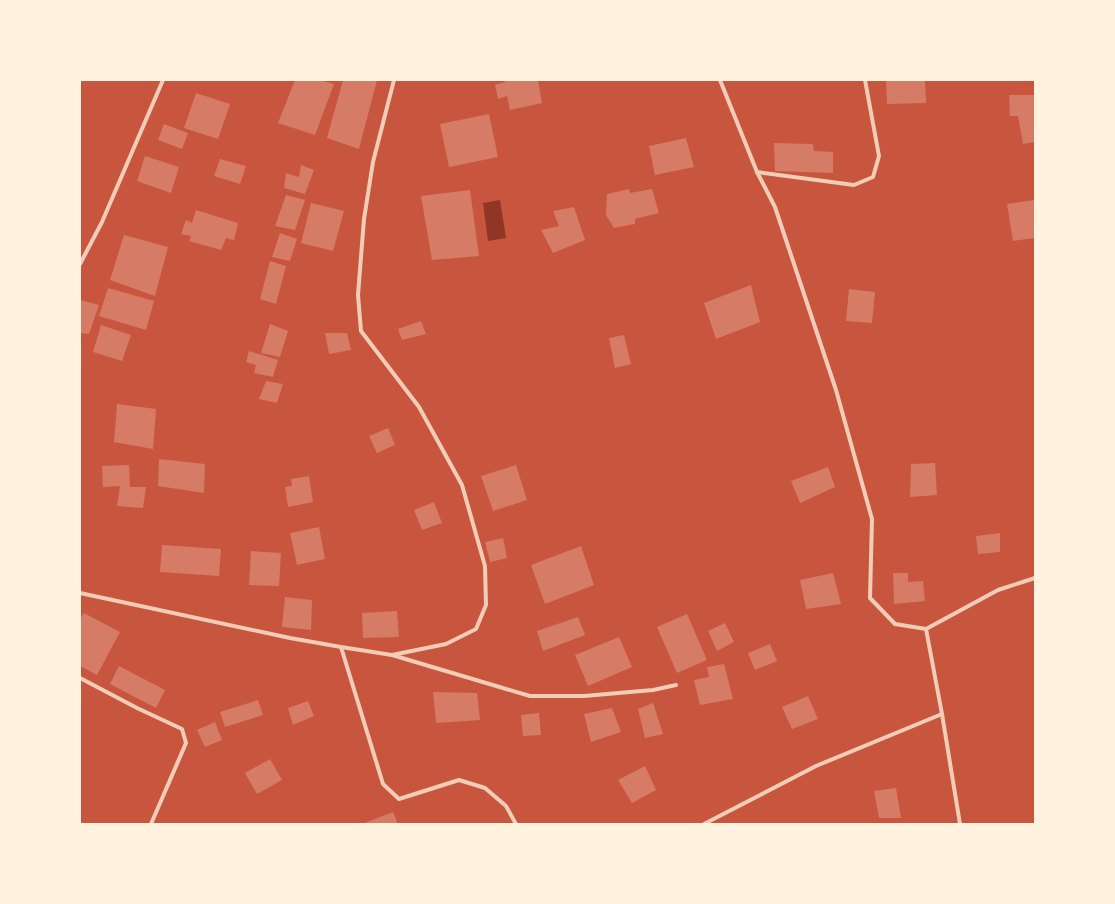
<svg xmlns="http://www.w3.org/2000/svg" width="1115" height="904" font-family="Montserrat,sans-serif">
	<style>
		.water { fill: #8f3625 }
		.building { fill: #d67c66 }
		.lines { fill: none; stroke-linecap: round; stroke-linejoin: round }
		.service { stroke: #f1ccb7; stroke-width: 4 }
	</style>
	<rect width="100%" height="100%" fill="#c8553d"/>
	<path class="water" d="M500 200 506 238 488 241 483 203Z"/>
	<g class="building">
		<path d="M295 80H320L334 84 315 135 278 123Z"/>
		<path d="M343 80H377L359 149 327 138Z"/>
		<path d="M504 80H538L542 103 510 110 507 96 498 99 495 85 505 82Z"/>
		<path d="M886 80H925L926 103 887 104Z"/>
		<path d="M196 93 230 104 218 139 184 128Z"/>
		<path d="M1009 95H1035V113L1034 114 1035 142 1023 144 1018 116H1010Z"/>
		<path d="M489 114 498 157 449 167 440 124Z"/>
		<path d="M164 124 188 133 182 149 158 140Z"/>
		<path d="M686 138 694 167 655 175 649 146Z"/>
		<path d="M774 143 813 144 814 151 833 152V173L775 171Z"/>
		<path d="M145 156 179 167 171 193 137 181Z"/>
		<path d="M220 159 246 166 240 184 214 176Z"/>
		<path d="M301 165 314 170 305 194 284 188 286 173 299 177Z"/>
		<path d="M629 189 630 193 652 189 659 213 635 219V224L614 228 606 215 607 194Z"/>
		<path d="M470 190 479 256 432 260 421 196Z"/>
		<path d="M286 195 305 200 295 230 275 226Z"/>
		<path d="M1035 200V238L1013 241 1007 204Z"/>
		<path d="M311 203 344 211 333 251 301 243Z"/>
		<path d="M574 207 585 240 553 253 541 230 559 226 553 211Z"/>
		<path d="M196 210 238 223 234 240 226 238 221 250 189 241 191 236 181 234 186 220 192 223Z"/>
		<path d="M280 233 297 239 290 261 272 257Z"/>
		<path d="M124 235 168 247 155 296 110 280Z"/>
		<path d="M270 261 286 266 276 304 260 299Z"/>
		<path d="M751 285 760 322 716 339 704 303Z"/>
		<path d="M108 288 154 301 146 330 99 316Z"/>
		<path d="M849 289 875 292 872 323 846 321Z"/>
		<path d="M80 300 99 305 89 334 80 333Z"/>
		<path d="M421 321 426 334 402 340 398 329Z"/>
		<path d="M270 324 288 331 280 357 261 353Z"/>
		<path d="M101 325 131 335 122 361 93 352Z"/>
		<path d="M325 333H347L351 350 329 354Z"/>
		<path d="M624 335 631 364 615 368 609 338Z"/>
		<path d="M249 351 278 360 273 377 254 373 256 365 246 362Z"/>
		<path d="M266 381 283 384 277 403 259 399Z"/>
		<path d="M117 404 156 409 153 449 114 442Z"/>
		<path d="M388 428 395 445 377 453 369 436Z"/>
		<path d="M159 459 205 464 204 493 158 486Z"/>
		<path d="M935 463 937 495 910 497 911 464Z"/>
		<path d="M129 465 130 487H146L143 508 117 506 120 486 103 487 102 466Z"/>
		<path d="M516 465 527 500 493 511 481 476Z"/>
		<path d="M828 467 835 487 800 503 791 481Z"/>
		<path d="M309 476 313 502 288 507 285 487 292 486 291 479Z"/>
		<path d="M434 502 442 523 422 530 414 510Z"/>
		<path d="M319 527 325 559 297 565 290 533Z"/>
		<path d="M1000 533V552L978 554 976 536Z"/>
		<path d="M503 538 507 558 490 562 485 542Z"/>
		<path d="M162 545 221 549 219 576 160 572Z"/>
		<path d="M581 546 594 585 545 604 531 565Z"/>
		<path d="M251 551 281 553 279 586 249 585Z"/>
		<path d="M833 573 841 604 806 609 800 580Z"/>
		<path d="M893 573H908V582L923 581 925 601 894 604Z"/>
		<path d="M285 597 312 600 311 630 282 627Z"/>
		<path d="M397 611 399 637 363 638 362 613Z"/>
		<path d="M84 613 120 632 97 675 80 666V619Z"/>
		<path d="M687 614 707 660 677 673 657 627Z"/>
		<path d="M578 617 585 635 543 651 537 631Z"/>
		<path d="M725 623 734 642 717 651 708 631Z"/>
		<path d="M619 637 632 667 588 686 575 655Z"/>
		<path d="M770 644 777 661 755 670 748 653Z"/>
		<path d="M724 664 733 699 700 705 694 680 709 677 707 667Z"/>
		<path d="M119 666 165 690 156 708 110 684Z"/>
		<path d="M433 692 477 693 480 720 436 723Z"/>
		<path d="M808 696 818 719 792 729 782 707Z"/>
		<path d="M258 700 263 715 225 727 220 712Z"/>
		<path d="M308 701 314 716 293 725 288 708Z"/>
		<path d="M653 703 663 734 645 738 638 709Z"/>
		<path d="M612 708 621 732 591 742 584 714Z"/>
		<path d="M539 713 541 735 523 736 521 715Z"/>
		<path d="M215 722 222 740 205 747 197 730Z"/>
		<path d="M270 759 282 780 257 794 245 773Z"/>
		<path d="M645 766 656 790 632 803 618 780Z"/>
		<path d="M896 788 901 818H879L874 791Z"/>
		<path d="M393 812 398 824H362Z"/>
	</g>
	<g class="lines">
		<g class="service">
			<path d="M720 80 757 172 775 207 836 390 872 519 870 598 895 624 926 629 942 714 960 824"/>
			<path d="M757 172 854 185 873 177 879 156 865 80"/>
			<path d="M80 264 102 222 163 80"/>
			<path d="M80 593 290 638 341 647 392 655 530 696H584L653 690 676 685"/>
			<path d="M926 629 998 590 1035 578"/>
			<path d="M341 647 383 784 399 799 459 780 485 788 506 806 516 824"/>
			<path d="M392 655 446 644 476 629 486 605 485 566 462 485 419 407 361 331 358 295 364 219 373 162 394 80"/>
			<path d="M80 678 137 708 182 729 186 743 151 824"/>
			<path d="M704 824 816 766 942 714"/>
		</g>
	</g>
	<rect width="1115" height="904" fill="none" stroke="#fff3e0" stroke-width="162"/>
</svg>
